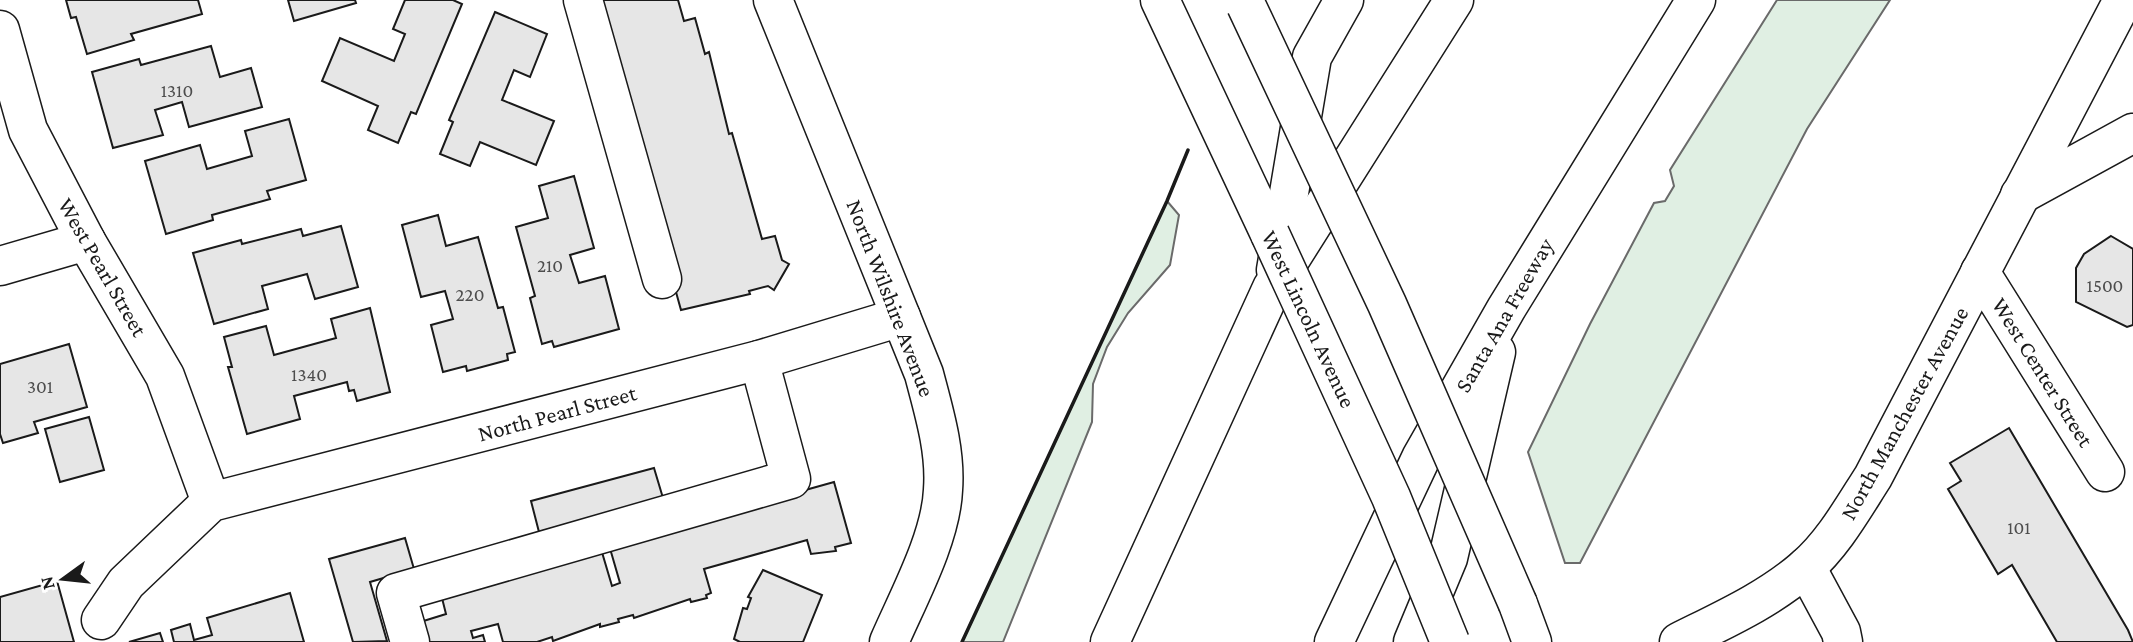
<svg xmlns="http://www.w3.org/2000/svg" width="2133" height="642" font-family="'Crimson Pro',serif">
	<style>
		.green { fill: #e0efe3; stroke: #6a6a6a; stroke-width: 2 }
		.building { fill: #e6e6e6; stroke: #1a1a1a; stroke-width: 2 }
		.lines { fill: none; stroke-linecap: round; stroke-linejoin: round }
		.minor-casing { stroke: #1a1a1a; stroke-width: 41 }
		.major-casing { stroke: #1a1a1a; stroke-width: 41 }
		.highway-casing { stroke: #1a1a1a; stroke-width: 41 }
		.minor { stroke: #fff; stroke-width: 38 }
		.major { stroke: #fff; stroke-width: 38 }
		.highway { stroke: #fff; stroke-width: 38 }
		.major-bridge-casing { stroke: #1a1a1a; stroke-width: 41; stroke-linecap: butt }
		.major-bridge { stroke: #fff; stroke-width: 38 }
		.wall { stroke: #1a1a1a; stroke-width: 3.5 }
		.labels { text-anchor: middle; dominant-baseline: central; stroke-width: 5; stroke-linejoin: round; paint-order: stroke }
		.number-label { font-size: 19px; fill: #4d4d4d }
		.street-label { font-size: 23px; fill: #1a1a1a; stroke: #fff }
	</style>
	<rect width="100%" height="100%" fill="#fff"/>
	<g class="green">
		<path d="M1777 0H1890L1807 129 1580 563H1565L1528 452 1590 324 1654 203 1665 201 1674 186 1670 170Z"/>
		<path d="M1167 201 1179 215 1170 265 1128 313 1107 347 1093 384 1092 422 1003 642H962Z"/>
	</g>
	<g class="building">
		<path d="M66 0H198L202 14 131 34 134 40 87 54 76 17 71 18Z"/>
		<path d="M288 0H355L356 3 294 21Z"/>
		<path d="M405 0H453L462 4 416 114 411 112 398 143 368 130 378 106 322 81 340 38 394 61 405 34 393 29Z"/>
		<path d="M595 0H678L684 21 695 18 705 54 709 52 729 134 732 133 762 239 775 236 782 260 789 264 774 290 768 286 749 291 750 294 681 310Z"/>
		<path d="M495 12 547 34 530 77 514 70 502 100 554 121 536 165 480 142 470 166 440 154 453 122 449 120Z"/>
		<path d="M211 46 220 77 251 68 262 107 189 127 182 102 155 110 163 135 113 148 92 72 139 59 141 65Z"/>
		<path d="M289 119 306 180 267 191 270 199 212 215 213 220 166 234 145 161 200 145 207 169 252 156 245 131Z"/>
		<path d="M574 176 594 248 570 255 579 283 605 276 619 329 554 347 552 341 542 344 530 298 535 296 516 227 548 218 539 186Z"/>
		<path d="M438 215 446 246 478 237 498 308 503 307 515 352 507 354 508 360 467 371 466 366 443 372 431 325 453 319 445 291 421 297 402 225Z"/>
		<path d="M341 226 358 287 315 299 307 274 262 286 268 309 214 324 193 253 241 240 242 244 301 229 303 236Z"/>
		<path d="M2111 236 2133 249V325L2127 327 2076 302V268L2084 254Z"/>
		<path d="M370 308 390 392 357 401 354 390 349 391 347 382 294 396 300 419 247 434 228 367H232L224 337 266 326 274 355 336 338 331 319Z"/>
		<path d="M69 344 87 407 34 422 38 433 3 443 0 434V364Z"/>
		<path d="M89 417 104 470 60 482 45 429Z"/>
		<path d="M2009 428 2128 630 2133 642H2057L2012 565 1998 574 1948 489 1961 481 1950 463Z"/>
		<path d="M654 468 663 498 539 532 531 501Z"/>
		<path d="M834 482 851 543 835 547 836 551 811 554 807 540 704 569 711 593 706 595 707 598 691 602 690 599 634 618 633 615 618 619 619 622 600 627V624L553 641 552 637 537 642H503L498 624 471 631 473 638 483 635 485 642H419L417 623 446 614 440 590 601 549 612 586 620 583 609 545Z"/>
		<path d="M405 538 414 569 370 582 387 641 353 642 329 559Z"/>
		<path d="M763 570 822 595 803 642H740L734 639 743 608 747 609 751 598 748 597Z"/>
		<path d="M57 581 74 642H0V597Z"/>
		<path d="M290 593 304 642H174L171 630 190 624 194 640 212 635 207 618Z"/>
		<path d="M160 633 163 642H129Z"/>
	</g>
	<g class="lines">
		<g class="minor-casing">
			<g id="minor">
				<path d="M583 0 662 279"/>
				<path d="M773 0 924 374C934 412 946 451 943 490 941 538 908 598 889 642"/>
				<path d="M0 30 28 130 86 241 165 376 211 502"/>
				<path d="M2020 195 2133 133"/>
				<path d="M0 266 86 241"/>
				<path d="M1980 272 2105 472"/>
				<path d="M1806 567 1841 632 1843 642"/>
				<path d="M101 620 126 583 211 502 759 360 901 317"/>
				<path d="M410 642 396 593 791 479 759 360"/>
				<path d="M1679 642C1723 620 1768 600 1805 568 1833 544 1853 508 1873 477L2123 0"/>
			</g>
		</g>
		<g class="major-casing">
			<g id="major">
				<path d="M1160 0 1270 234"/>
				<path d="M1518 604 1532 642"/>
			</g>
		</g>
		<g class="highway-casing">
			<g id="highway">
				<path d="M1276 270 1312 57 1344 0"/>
				<path d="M1110 642 1272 288 1454 0"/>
				<path d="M1334 642 1421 458 1506 309 1696 0"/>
				<path d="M1413 642 1448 558 1496 352"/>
			</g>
		</g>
		<use href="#minor" class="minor"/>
		<use href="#major" class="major"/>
		<use href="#highway" class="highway"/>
		<g class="major-bridge-casing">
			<g id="major-bridge">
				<path d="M1246 5 1387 304 1518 604"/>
				<path d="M1270 234 1391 497 1450 642"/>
			</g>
		</g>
		<use href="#major-bridge" class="major-bridge"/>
		<path class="wall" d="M962 642 1167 201 1188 150"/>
	</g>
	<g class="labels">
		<g class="number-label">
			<text x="177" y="90">1310</text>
			<text x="550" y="265">210</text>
			<text x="2105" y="285">1500</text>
			<text x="470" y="294">220</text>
			<text x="309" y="374">1340</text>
			<text x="40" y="386">301</text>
			<text x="2019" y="527">101</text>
		</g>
		<g class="street-label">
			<text transform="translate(103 267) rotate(60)">West Pearl Street</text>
			<text transform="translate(891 298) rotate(69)">North Wilshire Avenue</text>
			<text transform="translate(1504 315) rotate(-60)">Santa Ana Freeway</text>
			<text transform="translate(1309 319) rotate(65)">West Lincoln Avenue</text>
			<text transform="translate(2043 372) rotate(58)">West Center Street</text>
			<text transform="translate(557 413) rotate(-15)">North Pearl Street</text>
			<text transform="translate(1904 413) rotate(-61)">North Manchester Avenue</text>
		</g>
	</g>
	<g transform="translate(63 579) rotate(255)" stroke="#ffffff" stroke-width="5" paint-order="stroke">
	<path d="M0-5L12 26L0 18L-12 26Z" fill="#1a1a1a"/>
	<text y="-10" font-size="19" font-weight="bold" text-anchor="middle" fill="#1a1a1a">N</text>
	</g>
</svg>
